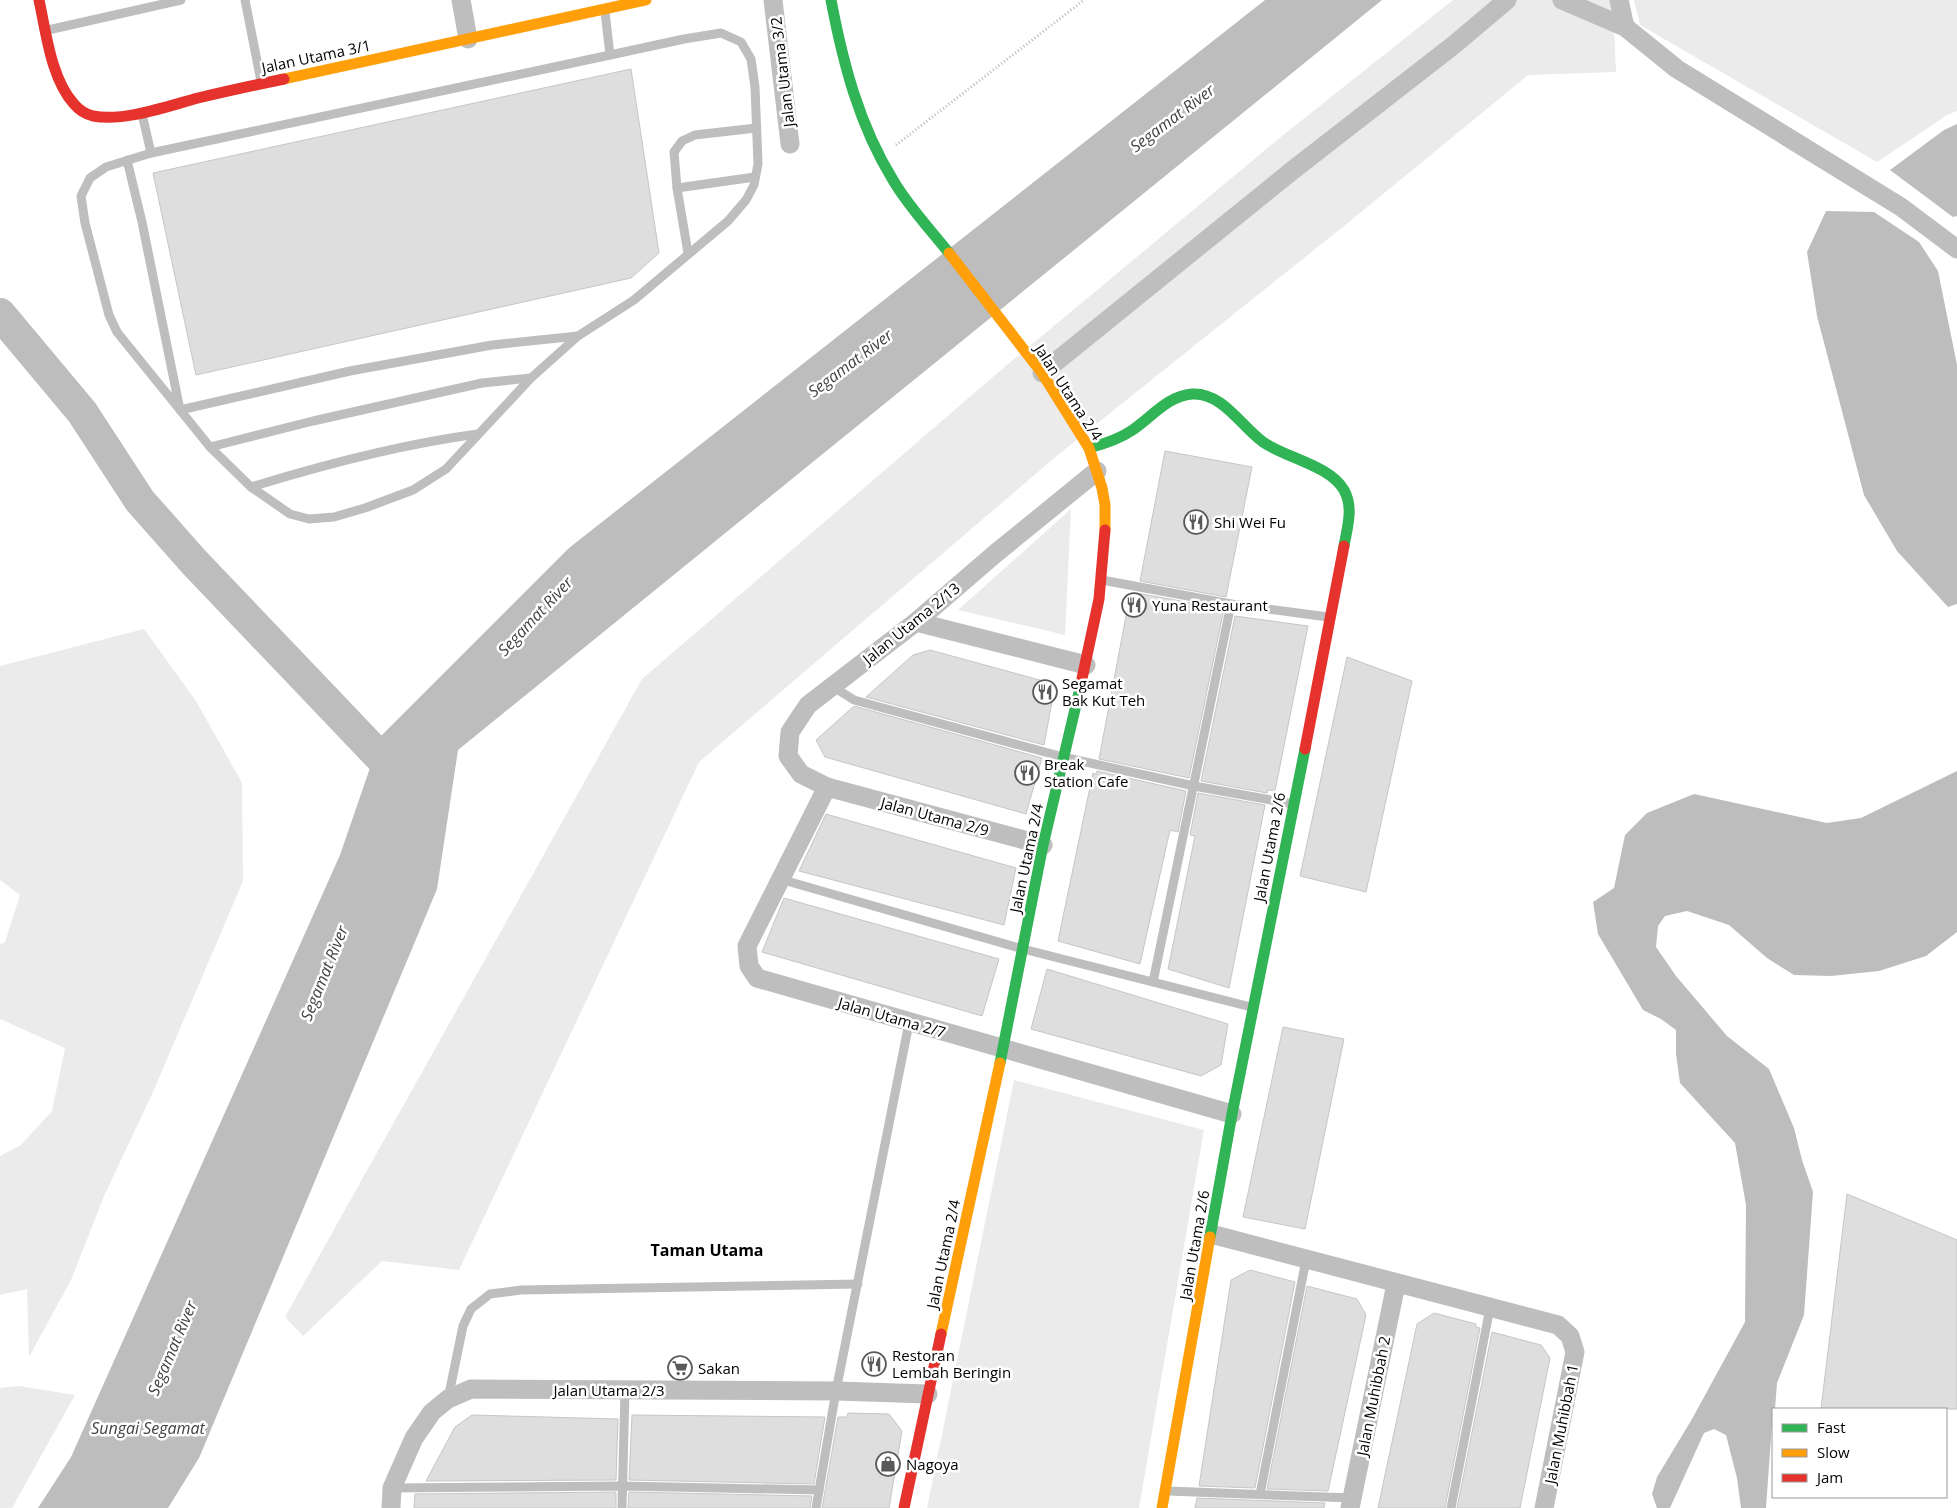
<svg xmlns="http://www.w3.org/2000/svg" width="1957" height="1508" font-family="'Open Sans',sans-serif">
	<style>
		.green { fill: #ebebeb }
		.water { fill: #bdbdbd }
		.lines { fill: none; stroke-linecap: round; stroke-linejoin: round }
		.river { stroke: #bdbdbd; stroke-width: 32 }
		.building { fill: #dedede; stroke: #c6c6c6 }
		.path { stroke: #b9b9b9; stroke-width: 3; stroke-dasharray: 1 2.5; stroke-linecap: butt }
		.lane { stroke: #bebebe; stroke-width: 9 }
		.street { stroke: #bebebe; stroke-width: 19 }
		.fast { stroke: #30b455; stroke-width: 11 }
		.slow { stroke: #ff9f0a; stroke-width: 11 }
		.jam { stroke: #e5322d; stroke-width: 11 }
		.labels { text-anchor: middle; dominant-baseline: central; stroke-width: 5; stroke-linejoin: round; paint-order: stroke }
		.street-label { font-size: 15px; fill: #000; stroke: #fff }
		.poi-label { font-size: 15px; fill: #000; stroke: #fff; text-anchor: start }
		.water-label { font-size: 16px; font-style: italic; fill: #424242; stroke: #fff }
		.neighbourhood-label { font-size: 16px; font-weight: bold; fill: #000; stroke: #fff }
	</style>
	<rect width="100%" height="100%" fill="#fff"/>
	<g class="green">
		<path d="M1453 0H1613L1616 72 1528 75 1349 222 1059 454 699 762 459 1270 382 1261 303 1336 285 1317 642 679 1001 370 1282 136Z"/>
		<path d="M1634 0H1957V111L1947 115 1877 162 1640 25Z"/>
		<path d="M1071 509 1065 635 958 610Z"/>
		<path d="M144 629 196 701 242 783 243 881 153 1092 104 1196 71 1280 29 1357 27 1289 0 1295V1156L21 1145 52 1111 65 1048 0 1019V944L5 942 20 895 0 880V666Z"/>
		<path d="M1014 1080 1204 1130 1139 1508H927Z"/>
		<path d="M19 1386 75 1395 12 1508H0V1388Z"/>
	</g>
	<g class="water">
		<path d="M1265 0H1382L458 750 437 889 199 1458 168 1508H38L71 1457 340 855 381 736 569 548Z"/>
		<path d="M1957 124V216L1953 217 1890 170 1944 130Z"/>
		<path d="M1826 211 1874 212 1919 242 1938 271 1957 365V604L1948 607 1897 551 1864 495 1817 316 1807 252Z"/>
		<path d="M1957 771V932L1926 956 1879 971 1831 976 1794 975 1767 958 1729 925 1687 911 1665 916 1658 926 1656 947 1676 976 1727 1036 1769 1069 1794 1128 1802 1160 1813 1192 1804 1315 1777 1383 1775 1409H1773L1766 1508H1741L1737 1478 1726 1435 1714 1429 1704 1433 1670 1508H1657L1652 1494 1657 1477 1692 1419 1745 1322 1746 1205 1735 1143 1680 1083 1676 1054V1030L1661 1019 1643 1010 1598 934 1593 902 1614 888 1625 835 1647 813 1694 794 1827 823 1861 818Z"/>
	</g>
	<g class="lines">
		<path class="river" d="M0 314 82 412 140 501 194 562 401 779"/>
	</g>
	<g class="building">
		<path d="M631 69 659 253 631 278 196 375 153 173Z"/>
		<path d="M1165 451 1252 467 1226 597 1140 581Z"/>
		<path d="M1137 593 1224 609 1189 778 1099 759 1130 595 1137 596Z"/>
		<path d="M1235 616 1308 626 1275 791 1268 790 1267 793 1201 781Z"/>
		<path d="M930 650 1047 682 1053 696 1044 745 866 697 913 655Z"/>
		<path d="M1347 657 1412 681 1366 892 1300 876Z"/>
		<path d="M854 706 1042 758 1026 814 825 757 816 740Z"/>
		<path d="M1097 771 1186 791 1178 832 1170 830 1140 964 1058 941 1093 773 1096 774Z"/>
		<path d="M1198 793 1265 805 1229 988 1168 969 1195 836 1190 835Z"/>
		<path d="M826 814 1016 868 1004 925 799 871Z"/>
		<path d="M784 898 999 959 982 1016 762 952Z"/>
		<path d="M1047 969 1228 1024 1221 1065 1201 1076 1031 1029Z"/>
		<path d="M1283 1027 1344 1039 1305 1229 1243 1217Z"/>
		<path d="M1847 1194 1957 1240V1409H1821Z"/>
		<path d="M1250 1270 1295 1282 1255 1488 1199 1486 1231 1280Z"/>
		<path d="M1307 1286 1357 1299 1366 1315 1328 1491 1267 1489Z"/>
		<path d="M1434 1313 1476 1324V1327L1480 1328 1445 1508H1378L1417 1324Z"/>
		<path d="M1492 1332 1541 1345 1550 1358 1520 1508H1457Z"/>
		<path d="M848 1413 889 1414 902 1431 889 1508H822L838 1417H847Z"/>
		<path d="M472 1415 618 1419 616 1480 426 1481 455 1427Z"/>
		<path d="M632 1415 825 1417 814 1484 629 1480Z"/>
		<path d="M616 1492V1508H414L415 1494Z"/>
		<path d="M629 1492 812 1496 810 1508H628Z"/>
		<path d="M1197 1498 1325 1503 1324 1508H1195Z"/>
	</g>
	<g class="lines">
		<path class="path" d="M896 145 1084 0"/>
		<g class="lane">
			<path d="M245 0 261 81"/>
			<path d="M48 30 181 0"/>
			<path d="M142 114 151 153 106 167 90 178 81 196 85 223 109 315 117 332 210 447 251 487 290 514 309 519 334 517 365 508 413 490 446 469 531 378 578 336 634 300 728 221 746 200 754 185 758 164 755 87 751 59 741 42 721 33 684 39 610 55"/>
			<path d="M151 153 610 55 605 12"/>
			<path d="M127 160 142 222 180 410 350 371 492 345 578 336"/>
			<path d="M677 188 755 177"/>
			<path d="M688 253 677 188 674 152 682 141 695 135 756 128"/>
			<path d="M210 447 313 421 482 383 531 378"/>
			<path d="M251 487C326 464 401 444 478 434"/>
			<path d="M1102 580 1231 604 1328 617"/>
			<path d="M832 686 854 700 1063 757 1194 786 1293 804"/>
			<path d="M780 879 1023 949 1251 1007"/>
			<path d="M1153 982 1231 604"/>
			<path d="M448 1399 463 1326 471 1309 490 1294 521 1290 858 1284"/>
			<path d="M392 1488 622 1486 819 1490"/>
			<path d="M1168 1491 1352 1498"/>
			<path d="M1260 1494 1306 1260"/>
			<path d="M622 1508 625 1390"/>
			<path d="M816 1508 836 1391 909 1023"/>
			<path d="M1451 1508 1490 1308"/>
		</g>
		<g class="street">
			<path d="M461 0 468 39"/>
			<path d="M773 0 790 144"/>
			<path d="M1562 0 1625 27 1677 69 1901 207 1957 249"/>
			<path d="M1619 0 1625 27"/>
			<path d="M1042 373 1293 170 1455 44 1507 0"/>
			<path d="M916 622 1086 665"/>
			<path d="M827 787 747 946 749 966 757 978 1232 1114"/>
			<path d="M1043 845 827 787 801 774 788 756 790 732 808 705 916 622 996 553 1097 471"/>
			<path d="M1211 1234 1558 1325 1570 1336 1575 1352 1544 1508"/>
			<path d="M391 1508 392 1488 414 1438 432 1412 448 1399 471 1389 836 1391 928 1394"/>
			<path d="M1350 1508 1396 1284"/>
		</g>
		<g class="fast">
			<path d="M831 0C843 63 859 125 893 180 908 206 930 229 949 253"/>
			<path d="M1089 448C1104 444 1119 439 1131 431 1151 418 1167 396 1192 394 1222 392 1241 426 1263 442 1286 458 1329 465 1344 490 1354 508 1347 528 1344 546"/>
			<path d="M1000 1063 1043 845 1080 688"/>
			<path d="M1210 1237 1232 1114 1305 749"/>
		</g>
		<g class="slow">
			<path d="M284 79 646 0"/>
			<path d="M949 253 1042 373 1089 448 1102 488 1105 505V530"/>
			<path d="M941 1334 1000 1063"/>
			<path d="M1162 1508 1210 1237"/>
		</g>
		<g class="jam">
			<path d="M39 0C46 32 51 79 74 104 79 110 85 114 93 116 124 122 168 106 198 98 227 91 255 85 284 79"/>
			<path d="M1080 688 1099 599 1105 530"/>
			<path d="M1305 749 1344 546"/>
			<path d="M904 1508 941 1334"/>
		</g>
	</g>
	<defs>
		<g id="restaurant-ring" transform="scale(1.25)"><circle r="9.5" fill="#fff" stroke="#595959" stroke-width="1.5"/><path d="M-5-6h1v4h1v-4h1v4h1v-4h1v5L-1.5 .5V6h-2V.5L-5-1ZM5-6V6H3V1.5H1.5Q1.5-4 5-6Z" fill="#595959"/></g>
		<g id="supermarket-ring" transform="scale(1.25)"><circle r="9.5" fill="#fff" stroke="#595959" stroke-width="1.5"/><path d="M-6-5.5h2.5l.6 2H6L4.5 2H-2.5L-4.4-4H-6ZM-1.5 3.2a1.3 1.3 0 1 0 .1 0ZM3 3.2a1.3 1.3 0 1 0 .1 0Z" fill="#595959"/></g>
		<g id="shop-ring" transform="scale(1.25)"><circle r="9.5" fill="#fff" stroke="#595959" stroke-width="1.5"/><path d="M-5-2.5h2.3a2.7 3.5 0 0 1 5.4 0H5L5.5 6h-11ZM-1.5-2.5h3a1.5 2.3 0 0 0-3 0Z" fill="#595959"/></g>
	</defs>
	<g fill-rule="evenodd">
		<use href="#restaurant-ring" x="1196" y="522"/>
		<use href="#restaurant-ring" x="1134" y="605"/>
		<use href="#restaurant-ring" x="1045" y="692"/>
		<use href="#restaurant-ring" x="1027" y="773"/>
		<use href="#restaurant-ring" x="874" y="1364"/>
		<use href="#supermarket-ring" x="680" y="1368"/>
		<use href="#shop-ring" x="888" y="1464"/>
	</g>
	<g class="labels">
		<g class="street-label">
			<text transform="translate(316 56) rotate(-12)">Jalan Utama 3/1</text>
			<text transform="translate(782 72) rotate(-97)">Jalan Utama 3/2</text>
			<text transform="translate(1069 392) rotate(57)">Jalan Utama 2/4</text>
			<text transform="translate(911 623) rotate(-39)">Jalan Utama 2/13</text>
			<text transform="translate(935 816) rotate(15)">Jalan Utama 2/9</text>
			<text transform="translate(1269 847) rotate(-79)">Jalan Utama 2/6</text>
			<text transform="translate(1026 858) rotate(-78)">Jalan Utama 2/4</text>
			<text transform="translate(892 1017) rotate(16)">Jalan Utama 2/7</text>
			<text transform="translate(1194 1245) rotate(-80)">Jalan Utama 2/6</text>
			<text transform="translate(943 1254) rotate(-78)">Jalan Utama 2/4</text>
			<text x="609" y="1390">Jalan Utama 2/3</text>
			<text transform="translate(1373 1396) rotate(-79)">Jalan Muhibbah 2</text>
			<text transform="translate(1561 1424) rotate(-79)">Jalan Muhibbah 1</text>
		</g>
		<g class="poi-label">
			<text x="1214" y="522">Shi Wei Fu</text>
			<text x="1152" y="605">Yuna Restaurant</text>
			<text x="1062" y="683">Segamat<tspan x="1062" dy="17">Bak Kut Teh</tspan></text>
			<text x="1044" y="764">Break<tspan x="1044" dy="17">Station Cafe</tspan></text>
			<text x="892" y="1355">Restoran<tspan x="892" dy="17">Lembah Beringin</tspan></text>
			<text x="698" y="1368">Sakan</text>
			<text x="906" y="1464">Nagoya</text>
		</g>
		<g class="water-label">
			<text transform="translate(1172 118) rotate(-37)">Segamat River</text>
			<text transform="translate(850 363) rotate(-37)">Segamat River</text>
			<text transform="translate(535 616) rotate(-47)">Segamat River</text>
			<text transform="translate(324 973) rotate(-68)">Segamat River</text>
			<text transform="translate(172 1348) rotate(-67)">Segamat River</text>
			<text x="148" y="1428">Sungai Segamat</text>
		</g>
		<g class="neighbourhood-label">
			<text x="707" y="1250">Taman Utama</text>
		</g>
	</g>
	<rect x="1772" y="1408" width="175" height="90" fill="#ffffff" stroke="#999999"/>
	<rect x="1782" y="1424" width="25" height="8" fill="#30b455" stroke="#999999"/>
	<text x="1817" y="1433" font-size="15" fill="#000000">Fast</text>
	<rect x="1782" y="1449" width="25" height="8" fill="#ff9f0a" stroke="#999999"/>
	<text x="1817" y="1458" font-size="15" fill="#000000">Slow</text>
	<rect x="1782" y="1474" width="25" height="8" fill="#e5322d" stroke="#999999"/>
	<text x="1817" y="1483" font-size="15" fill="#000000">Jam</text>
</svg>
